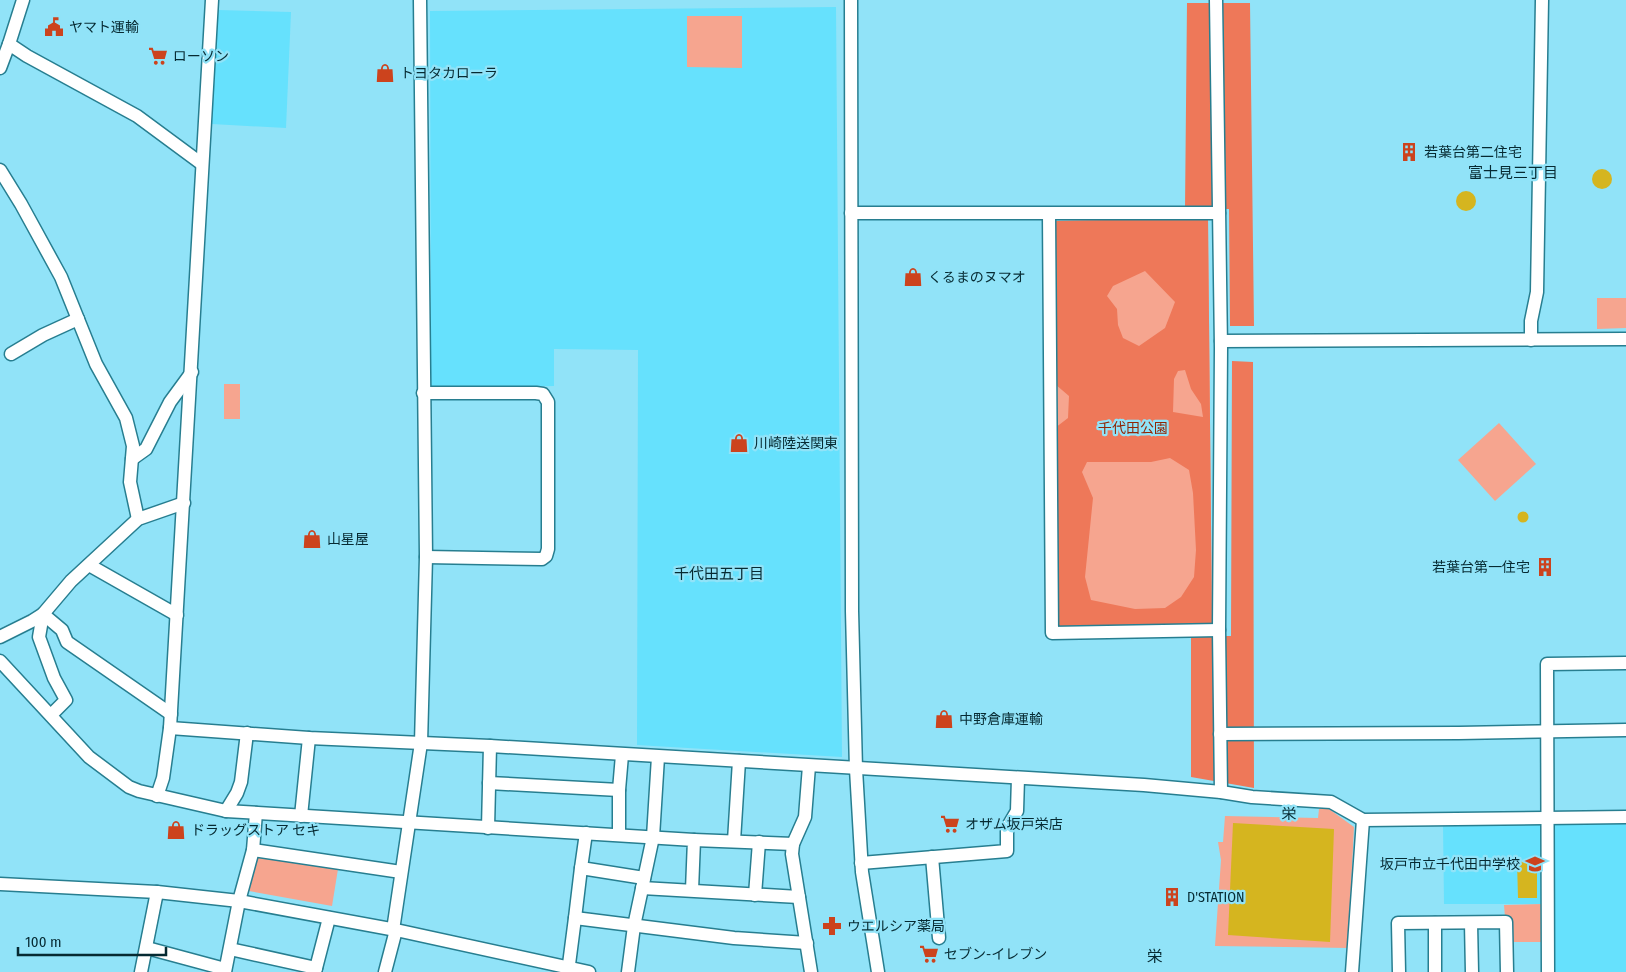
<svg xmlns="http://www.w3.org/2000/svg" width="1626" height="972" font-family="'Fira Sans Condensed','Noto Sans JP',sans-serif">
	<style>
		.built { fill: #66e1fd }
		.green { fill: #f6a58f }
		.forest { fill: #ee7859; fill-rule: evenodd }
		.water { fill: #d5b51f }
		.lines { fill: none; stroke-linecap: round; stroke-linejoin: round }
		.minor-casing { stroke: #277e90; stroke-width: 15 }
		.minor { stroke: #fff; stroke-width: 12 }
		.labels { text-anchor: middle; dominant-baseline: central; stroke-width: 4.5; stroke-linejoin: round; paint-order: stroke }
		.poi-label { font-size: 14px; fill: #062a32; stroke: #91e3f8; text-anchor: start }
		.park-label { font-size: 14px; fill: #902605; stroke: #91e3f8 }
		.neighbourhood-label { font-size: 15px; fill: #062a32; stroke: #91e3f8 }
		.quarter-label { font-size: 16px; fill: #062a32; stroke: #91e3f8 }
	</style>
	<rect width="100%" height="100%" fill="#91e3f8"/>
	<g class="built">
		<path d="M836 7 842 757 637 745 638 350 554 349V386L431 388 430 11Z"/>
		<path d="M218 10 291 12 286 128 212 124Z"/>
		<path d="M1626 823V972H1554L1552 904H1444L1443 825Z"/>
	</g>
	<g class="green">
		<path d="M687 16H742V68L687 67Z"/>
		<path d="M1208 218 1212 625 1056 629 1055 221Z"/>
		<path d="M1597 298H1626V328L1597 329Z"/>
		<rect x="224" y="384" width="16" height="35"/>
		<path d="M1499 423 1536 464 1495 501 1458 460Z"/>
		<path d="M1319 809H1329L1354 827 1348 948 1215 946 1221 860 1218 842H1223L1225 816 1318 818Z"/>
		<path d="M253 857 338 869 332 906 249 891 248 888Z"/>
		<path d="M1542 904V942H1509L1510 917H1505L1504 905Z"/>
	</g>
	<g class="forest">
		<path d="M1187 3H1250L1254 326H1230L1229 209H1185Z"/>
		<path d="M1208 218 1212 625 1056 629 1055 428 1068 418 1069 396 1055 384V221ZM1145 271 1175 302 1165 328 1139 346 1123 338 1118 325 1117 309 1107 296 1113 286ZM1185 370 1191 389 1201 404 1203 417 1173 412 1174 379 1178 371ZM1170 458 1189 470 1193 493 1196 550 1194 577 1181 597 1165 608 1135 609 1091 600 1085 577 1093 498 1082 472 1087 462H1151Z"/>
		<path d="M1232 361 1253 362 1254 788 1191 777V636H1231Z"/>
	</g>
	<g class="water">
		<circle cx="1602" cy="179" r="10"/>
		<circle cx="1466" cy="201" r="10"/>
		<circle cx="1523" cy="517" r="5.5"/>
		<path d="M1233 823 1334 829 1330 942 1228 935Z"/>
		<path d="M1517 861H1537V898H1518Z"/>
	</g>
	<g class="lines">
		<g class="minor-casing">
			<g id="minor">
				<path d="M23 0 9 44 27 56 137 116 202 164"/>
				<path d="M851 0 852 611 856 769 862 872 878 972"/>
				<path d="M1216 0 1221 348 1219 630 1221 792"/>
				<path d="M0 68 9 44"/>
				<path d="M0 170 21 204 61 277 96 364 126 418 133 446 130 482 138 519"/>
				<path d="M851 213H1219"/>
				<path d="M1049 214 1052 633 1219 630"/>
				<path d="M1531 340V321L1537 292 1542 0"/>
				<path d="M1221 341 1626 339"/>
				<path d="M11 354 43 335 78 319"/>
				<path d="M423 393H536L543 394 548 402V549L546 556 542 559 426 557"/>
				<path d="M132 459 146 449 170 402 192 372"/>
				<path d="M89 565 177 615"/>
				<path d="M43 614 62 630 67 642 171 714"/>
				<path d="M43 614 39 637 54 678 66 700 51 715"/>
				<path d="M0 637 32 621 43 614 71 581 138 519 184 503"/>
				<path d="M0 661 89 757 129 787 139 791 226 811 694 840 692 890"/>
				<path d="M170 728 309 738 490 746 1144 785 1221 792 1252 797 1331 802 1363 820 1626 817"/>
				<path d="M1220 734 1459 733 1626 730"/>
				<path d="M809 766 805 817 793 844 792 854 811 972"/>
				<path d="M489 783 619 790"/>
				<path d="M157 796 163 778 170 728 212 0"/>
				<path d="M226 811 237 793 241 782 247 733"/>
				<path d="M301 816 309 738"/>
				<path d="M488 828 490 746"/>
				<path d="M586 833 581 868 644 878"/>
				<path d="M619 834V790L622 755"/>
				<path d="M694 840 793 844"/>
				<path d="M734 841 739 761"/>
				<path d="M253 850 401 872"/>
				<path d="M932 857 939 938"/>
				<path d="M861 863 1007 851V828L1017 811 1018 778"/>
				<path d="M0 884 157 892 239 901 396 930 589 972"/>
				<path d="M642 888 799 897"/>
				<path d="M755 895 759 842"/>
				<path d="M575 918 581 868"/>
				<path d="M1435 923V972"/>
				<path d="M1471 923 1472 972"/>
				<path d="M393 930 421 743 426 557 420 0"/>
				<path d="M147 948 225 969"/>
				<path d="M230 949 316 968"/>
				<path d="M141 972 157 892"/>
				<path d="M225 972 239 901 253 850 256 813"/>
				<path d="M315 972 329 918"/>
				<path d="M385 972 396 930"/>
				<path d="M568 972 575 918 734 938 807 943"/>
				<path d="M628 972 634 926 653 837 658 757"/>
				<path d="M1352 972 1363 820"/>
				<path d="M1399 972 1398 923 1506 922 1507 972"/>
				<path d="M1548 972 1547 664 1626 663"/>
			</g>
		</g>
		<use href="#minor" class="minor"/>
	</g>
	<defs>
		<g id="civic-bare" transform="scale(1.5)"><path d="M-.6-6.5H3V-4.5H.6V-3L4-1V1h2V6H-6V1h2V-1L-.6-3ZM-1.2 2.5V6h2.4V2.5Z" fill="#cc431d" stroke="#91e3f8" stroke-width="2.5" paint-order="stroke"/></g>
		<g id="supermarket-bare" transform="scale(1.5)"><path d="M-6-5.5h2.5l.6 2H6L4.5 2H-2.5L-4.4-4H-6ZM-1.5 3.2a1.3 1.3 0 1 0 .1 0ZM3 3.2a1.3 1.3 0 1 0 .1 0Z" fill="#cc431d" stroke="#91e3f8" stroke-width="2.5" paint-order="stroke"/></g>
		<g id="shop-bare" transform="scale(1.5)"><path d="M-5-2.5h2.3a2.7 3.5 0 0 1 5.4 0H5L5.5 6h-11ZM-1.5-2.5h3a1.5 2.3 0 0 0-3 0Z" fill="#cc431d" stroke="#91e3f8" stroke-width="2.5" paint-order="stroke"/></g>
		<g id="building-bare" transform="scale(1.5)"><path d="M-4-6H4V6H1V3H-1V6H-4ZM-2.5-4.3h1.7v1.8h-1.7ZM.8-4.3h1.7v1.8H.8ZM-2.5-1h1.7V.8h-1.7ZM.8-1h1.7V.8H.8Z" fill="#cc431d" stroke="#91e3f8" stroke-width="2.5" paint-order="stroke"/></g>
		<g id="school-bare" transform="scale(1.5)"><path d="M0-5L7-2L0 1L-7-2ZM-4 1L0 2.5L4 1V4Q0 6-4 4Z" fill="#cc431d" stroke="#91e3f8" stroke-width="2.5" paint-order="stroke"/></g>
		<g id="pharmacy-bare" transform="scale(1.5)"><path d="M-2-6h4v4h4v4h-4v4h-4v-4h-4v-4h4Z" fill="#cc431d" stroke="#91e3f8" stroke-width="2.5" paint-order="stroke"/></g>
	</defs>
	<g fill-rule="evenodd">
		<use href="#civic-bare" x="54" y="27"/>
		<use href="#supermarket-bare" x="158" y="56"/>
		<use href="#shop-bare" x="385" y="73"/>
		<use href="#building-bare" x="1409" y="152"/>
		<use href="#shop-bare" x="913" y="277"/>
		<use href="#shop-bare" x="739" y="443"/>
		<use href="#shop-bare" x="312" y="539"/>
		<use href="#building-bare" x="1545" y="567"/>
		<use href="#shop-bare" x="944" y="719"/>
		<use href="#supermarket-bare" x="950" y="824"/>
		<use href="#shop-bare" x="176" y="830"/>
		<use href="#school-bare" x="1535" y="864"/>
		<use href="#building-bare" x="1172" y="897"/>
		<use href="#pharmacy-bare" x="832" y="926"/>
		<use href="#supermarket-bare" x="929" y="954"/>
	</g>
	<g class="labels">
		<g class="poi-label">
			<text x="69" y="27">ヤマト運輸</text>
			<text x="173" y="56">ローソン</text>
			<text x="400" y="73">トヨタカローラ</text>
			<text x="1424" y="152">若葉台第二住宅</text>
			<text x="928" y="277">くるまのヌマオ</text>
			<text x="754" y="443">川崎陸送関東</text>
			<text x="327" y="539">山星屋</text>
			<text x="1530" y="567" text-anchor="end">若葉台第一住宅</text>
			<text x="959" y="719">中野倉庫運輸</text>
			<text x="965" y="824">オザム坂戸栄店</text>
			<text x="191" y="830">ドラッグストア セキ</text>
			<text x="1520" y="864" text-anchor="end">坂戸市立千代田中学校</text>
			<text x="1187" y="897">D'STATION</text>
			<text x="847" y="926">ウエルシア薬局</text>
			<text x="944" y="954">セブン-イレブン</text>
		</g>
		<g class="park-label">
			<text x="1133" y="428">千代田公園</text>
		</g>
		<g class="neighbourhood-label">
			<text x="1513" y="173">富士見三丁目</text>
			<text x="719" y="574">千代田五丁目</text>
			<text x="1289" y="814">栄</text>
		</g>
		<g class="quarter-label">
			<text x="1155" y="956">栄</text>
		</g>
	</g>
	<path d="M18 947v8h148v-8" fill="none" stroke="#062a32" stroke-width="2.5"/>
	<text x="25" y="947" font-size="15" fill="#062a32" stroke="#91e3f8" stroke-width="4" paint-order="stroke">100 m</text>
</svg>
